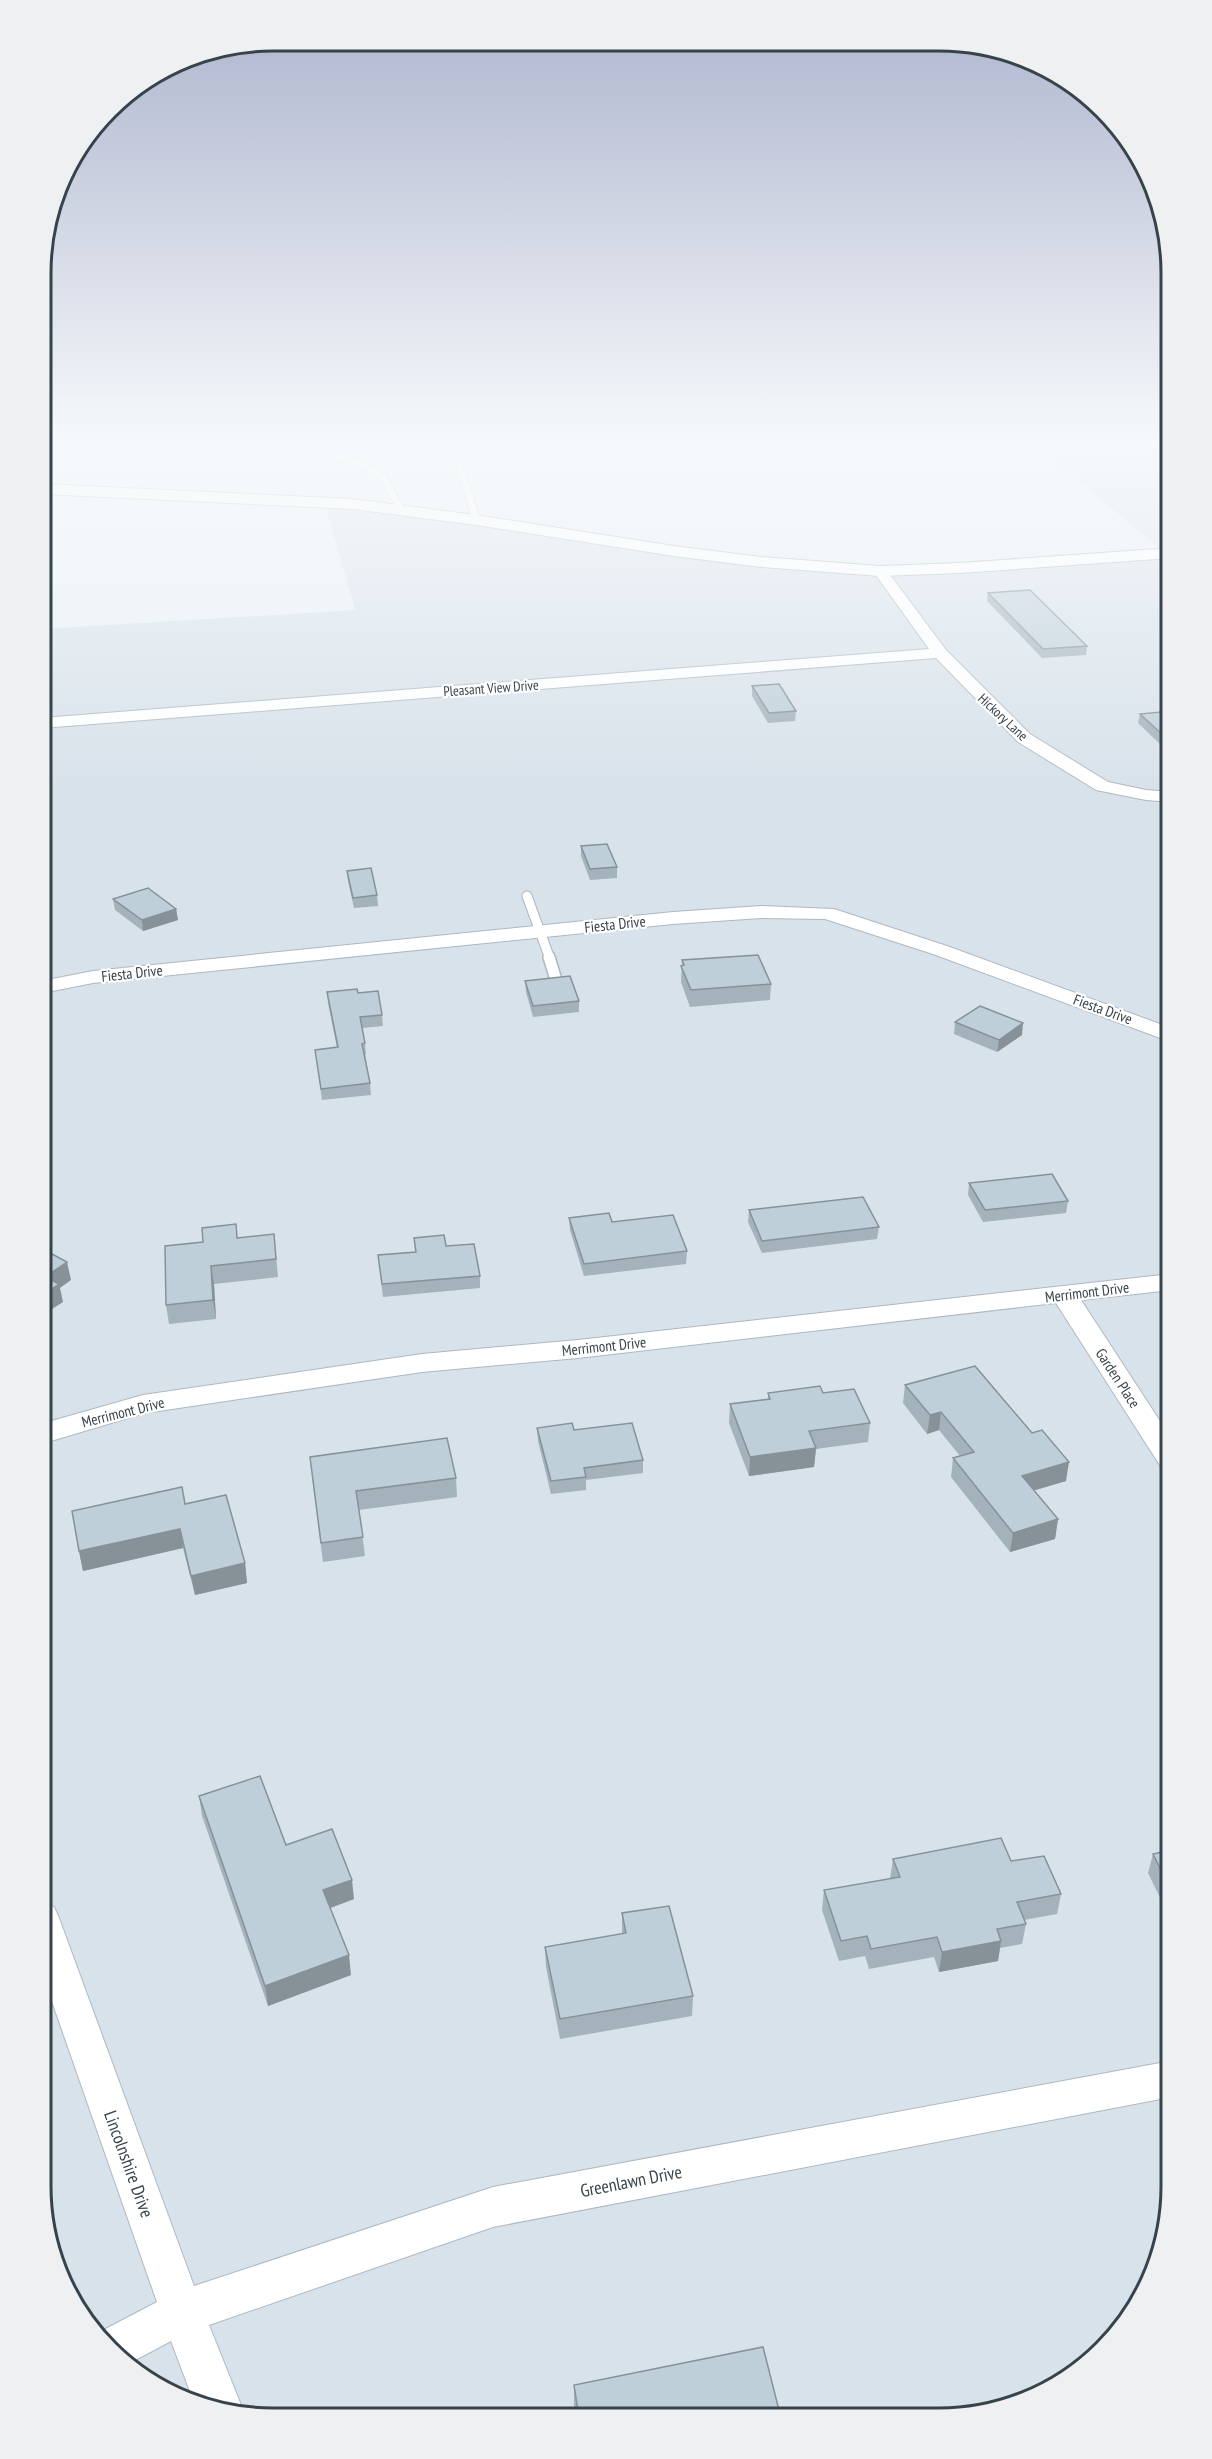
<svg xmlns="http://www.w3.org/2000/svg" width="1212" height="2459" font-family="'PT Sans Narrow',sans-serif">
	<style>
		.residential { fill: #d8e2ea }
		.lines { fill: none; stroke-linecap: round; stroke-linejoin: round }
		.service-far2-casing { stroke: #acb9c3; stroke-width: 8 }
		.service-far1-casing { stroke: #acb9c3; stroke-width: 11 }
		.service-casing { stroke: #acb9c3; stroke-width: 14 }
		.minor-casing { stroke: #acb9c3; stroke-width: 2 }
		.tertiary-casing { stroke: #acb9c3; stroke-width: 2 }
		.service-far2 { stroke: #fff; stroke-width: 7 }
		.service-far1 { stroke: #fff; stroke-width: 9 }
		.service { stroke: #fff; stroke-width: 11 }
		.minor { fill: #fff; fill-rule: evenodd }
		.tertiary { fill: #fff; fill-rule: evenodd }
		.wall { fill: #a4b2bb }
		.shaded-wall { fill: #869198 }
		.building { fill: #bfcfd9; stroke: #869198; stroke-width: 1.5 }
		.labels { text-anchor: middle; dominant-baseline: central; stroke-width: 4.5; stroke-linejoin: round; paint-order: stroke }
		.far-street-label { font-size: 14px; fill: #37434b; stroke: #fff }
		.street-label { font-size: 15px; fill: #37434b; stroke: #fff }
		.near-street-label { font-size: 18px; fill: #37434b; stroke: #fff }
		.rim { fill: none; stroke: #37434b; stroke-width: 3 }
	</style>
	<rect width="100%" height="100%" fill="#eaf1f6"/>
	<path class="residential" d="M1036 445H1171V2202L1154 2275 1123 2328 1068 2379 1013 2406 939 2418 242 2416 170 2395 120 2361 80 2315 53 2260 41 2186 42 629 355 610 325 503 590 540 880 571 1165 553Z"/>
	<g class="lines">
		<g class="service-far2-casing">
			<g id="service-far2">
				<path d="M297 445 361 463 383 477 401 510"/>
				<path d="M450 445 466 485 476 520"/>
			</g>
		</g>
		<g class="service-far1-casing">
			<path id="service-far1" d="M527 896 550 959"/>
		</g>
		<g class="service-casing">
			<path id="service" d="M549 957 556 980"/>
		</g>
		<g class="minor-casing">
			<g id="minor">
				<path d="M880 567 885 568 946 650 1030 734 1108 782 1146 790 1171 792V802L1146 800 1096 790 1018 742 936 658 42 728V718L929 649 873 571Z"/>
				<path d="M761 906 834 909 947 946 1171 1028V1042L933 954 825 919 761 918 673 924 93 983 42 993V981L93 971 673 912Z"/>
				<path d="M1171 1274V1290L1081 1300 1171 1438V1470L1161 1467 1056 1303 578 1358 422 1372 145 1413 41 1444V1424L143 1395 422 1354 578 1340Z"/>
				<path d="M41 1902 54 1907 59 1918 194 2286 493 2187 1171 2061V2097L493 2227 209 2325 243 2410 240 2416 194 2402 171 2341 126 2365 96 2334 157 2302 41 1970Z"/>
			</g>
		</g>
		<g class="tertiary-casing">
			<path id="tertiary" d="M42 484 353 499 476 515 674 546 761 557 880 566 960 563 1171 548V558L960 573 880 576 761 567 674 556 476 525 353 509 42 494Z"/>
		</g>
		<use href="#service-far2" class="service-far2"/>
		<use href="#service-far1" class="service-far1"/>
		<use href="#service" class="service"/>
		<use href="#minor" class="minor"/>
		<use href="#tertiary" class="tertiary"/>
	</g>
	<g class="wall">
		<path d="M988 593 1087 646 1086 655 1042 658 987 601Z"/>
		<path d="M752 686 796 711 795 721 768 723 752 696Z"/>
		<path d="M1171 711V746L1163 747 1138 723 1140 714Z"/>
		<path d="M581 846 617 867V878L590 880 581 856Z"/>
		<path d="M347 871 377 895 378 906 354 908 348 881Z"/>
		<path d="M113 899 176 909 178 920 143 931 115 910Z"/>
		<path d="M682 960 771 984 770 1000 690 1007 681 982Z"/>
		<path d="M525 981 579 1001V1012L533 1017 526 992Z"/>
		<path d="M327 992 358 993 382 1015 383 1026 362 1028 365 1043 366 1055H365L370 1083 371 1095 322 1100 315 1050 337 1048 328 1003Z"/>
		<path d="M955 1022 1022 1035 997 1052 954 1034Z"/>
		<path d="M969 1183 1068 1201 1066 1213 983 1222 968 1195Z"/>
		<path d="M749 1210 879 1227 877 1239 762 1253 748 1222Z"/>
		<path d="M569 1218 612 1222 687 1251 686 1264 584 1276 570 1230Z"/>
		<path d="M274 1234 278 1277 214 1284 216 1319 169 1324 166 1305 238 1238Z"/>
		<path d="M414 1238 446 1246 480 1276V1288L383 1297 378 1255 415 1252Z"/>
		<path d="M905 1385 1066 1481 1034 1490 1058 1519 1055 1539 1010 1552 951 1477 953 1458 960 1456 939 1430 927 1434 903 1403Z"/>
		<path d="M768 1393H823L870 1423 868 1442 816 1449 814 1467 749 1476 729 1423 730 1404 768 1399Z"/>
		<path d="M537 1428 574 1430 643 1460V1473L586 1480V1490L551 1494 538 1441Z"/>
		<path d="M312 1476 456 1478 457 1497 359 1510 365 1556 323 1562Z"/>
		<path d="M185 1504 245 1563 247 1583 195 1595 183 1548 83 1571 79 1551Z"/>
		<path d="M199 1796 286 1845 354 1899 330 1908 351 1975 268 2006 202 1816Z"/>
		<path d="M1171 1850V1920L1148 1873 1153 1854Z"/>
		<path d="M893 1859 1011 1861 1061 1894 1057 1914 1024 1920 1026 1924 1022 1944 1000 1948 998 1961 939 1972 934 1957 869 1969 865 1956 839 1961 822 1910 824 1890 890 1879Z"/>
		<path d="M622 1913 693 1996 692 2016 560 2039 546 1967 545 1947 622 1934Z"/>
		<path d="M574 2385 781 2418 576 2417 574 2404Z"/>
	</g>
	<g class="shaded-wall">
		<path d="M1165 737H1171V746L1163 747Z"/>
		<path d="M176 909 178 920 143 931 142 920Z"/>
		<path d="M1023 1023 1022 1035 997 1052 999 1040Z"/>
		<path d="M67 1262 71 1280 60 1288 63 1302 41 1316V1296L45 1277Z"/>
		<path d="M211 1266 214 1284 216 1319 213 1300Z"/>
		<path d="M941 1412 939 1430 927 1434 930 1415Z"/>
		<path d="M816 1448 814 1467 749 1476 750 1457Z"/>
		<path d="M1069 1462 1066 1481 1019 1495 1022 1476Z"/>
		<path d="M1058 1519 1055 1539 1010 1552 1013 1533Z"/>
		<path d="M180 1529 183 1548 83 1571 79 1551Z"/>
		<path d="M245 1563 247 1583 195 1595 191 1576Z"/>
		<path d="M352 1880 354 1899 325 1910 323 1890Z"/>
		<path d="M1001 1941 998 1961 939 1972 942 1952Z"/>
		<path d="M349 1955 351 1975 268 2006 265 1986Z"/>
	</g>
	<g class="building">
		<path d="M1030 590 1087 646 1043 649 988 593Z"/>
		<path d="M779 684 796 711 769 713 752 686Z"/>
		<path d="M1171 711V737H1165L1140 714Z"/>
		<path d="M607 844 617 867 590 869 581 846Z"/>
		<path d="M371 868 377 895 353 898 347 871Z"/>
		<path d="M148 888 176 909 142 920 113 899Z"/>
		<path d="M758 955 771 984 691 990 681 966 684 965 682 960Z"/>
		<path d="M570 976 579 1001 533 1006 525 981Z"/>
		<path d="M357 989 358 993 378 991 382 1015 360 1017 365 1043 362 1044 370 1083 321 1089 315 1050 338 1047 327 992Z"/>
		<path d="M980 1006 1023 1023 999 1040 955 1022Z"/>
		<path d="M1052 1174 1068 1201 985 1210 969 1183Z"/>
		<path d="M863 1197 879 1227 762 1241 749 1210Z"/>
		<path d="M609 1213 612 1222 673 1215 687 1251 584 1264 569 1218Z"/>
		<path d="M236 1224 237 1238 274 1234 276 1259 211 1266 213 1300 166 1305 165 1246 203 1242 202 1228Z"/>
		<path d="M444 1235 446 1246 474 1244 480 1276 382 1284 378 1255 416 1252 414 1238Z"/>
		<path d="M41 1248 67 1262 45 1277 59 1284 41 1296Z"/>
		<path d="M975 1366 1032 1433 1042 1430 1069 1462 1022 1476 1058 1519 1013 1533 953 1458 974 1452 941 1412 930 1415 905 1385Z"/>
		<path d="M820 1386 823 1393 854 1389 870 1423 809 1431 816 1448 750 1457 730 1404 770 1399 768 1393Z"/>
		<path d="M572 1423 574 1430 632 1423 643 1460 584 1468 586 1477 551 1481 537 1428Z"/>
		<path d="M447 1438 456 1478 356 1491 363 1537 321 1543 310 1457Z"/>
		<path d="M182 1487 185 1504 226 1495 245 1563 191 1576 180 1529 79 1551 72 1511Z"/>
		<path d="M260 1776 286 1845 332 1829 352 1880 323 1890 349 1955 265 1986 199 1796Z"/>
		<path d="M1001 1838 1011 1861 1044 1856 1061 1894 1017 1902 1026 1924 997 1929 1001 1941 942 1952 937 1937 871 1949 867 1936 841 1941 824 1890 900 1877 893 1859Z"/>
		<path d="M1171 1850V1890L1153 1854Z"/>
		<path d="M669 1906 693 1996 560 2019 545 1947 626 1933 622 1913Z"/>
		<path d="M763 2347 781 2418 579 2417 574 2385Z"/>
	</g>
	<linearGradient id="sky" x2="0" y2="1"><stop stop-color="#adb4cd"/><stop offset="0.56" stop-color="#f6f9fb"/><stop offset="1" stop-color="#f6f9fb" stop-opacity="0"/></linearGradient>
	<rect width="1212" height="789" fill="url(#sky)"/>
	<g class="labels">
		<g class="far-street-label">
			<text transform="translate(491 688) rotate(-4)">Pleasant View Drive</text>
			<text transform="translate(1003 717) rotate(43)">Hickory Lane</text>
		</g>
		<g class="street-label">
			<text transform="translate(615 924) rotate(-6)">Fiesta Drive</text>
			<text transform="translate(132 973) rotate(-6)">Fiesta Drive</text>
			<text transform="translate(1103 1009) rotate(20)">Fiesta Drive</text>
			<text transform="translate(1087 1292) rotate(-7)">Merrimont Drive</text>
			<text transform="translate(604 1346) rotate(-6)">Merrimont Drive</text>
			<text transform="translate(1118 1378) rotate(57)">Garden Place</text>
			<text transform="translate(123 1412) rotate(-14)">Merrimont Drive</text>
		</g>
		<g class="near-street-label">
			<text transform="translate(129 2164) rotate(70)">Lincolnshire Drive</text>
			<text transform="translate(631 2181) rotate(-11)">Greenlawn Drive</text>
		</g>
	</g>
	<path d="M0 0H1212V2459H0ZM273 51H939A222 222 0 0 1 1161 273V2186A222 222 0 0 1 939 2408H273A222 222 0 0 1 51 2186V273A222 222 0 0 1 273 51Z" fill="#eff0f1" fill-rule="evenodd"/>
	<path class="rim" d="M273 51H939A222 222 0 0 1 1161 273V2186A222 222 0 0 1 939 2408H273A222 222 0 0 1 51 2186V273A222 222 0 0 1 273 51Z"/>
</svg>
